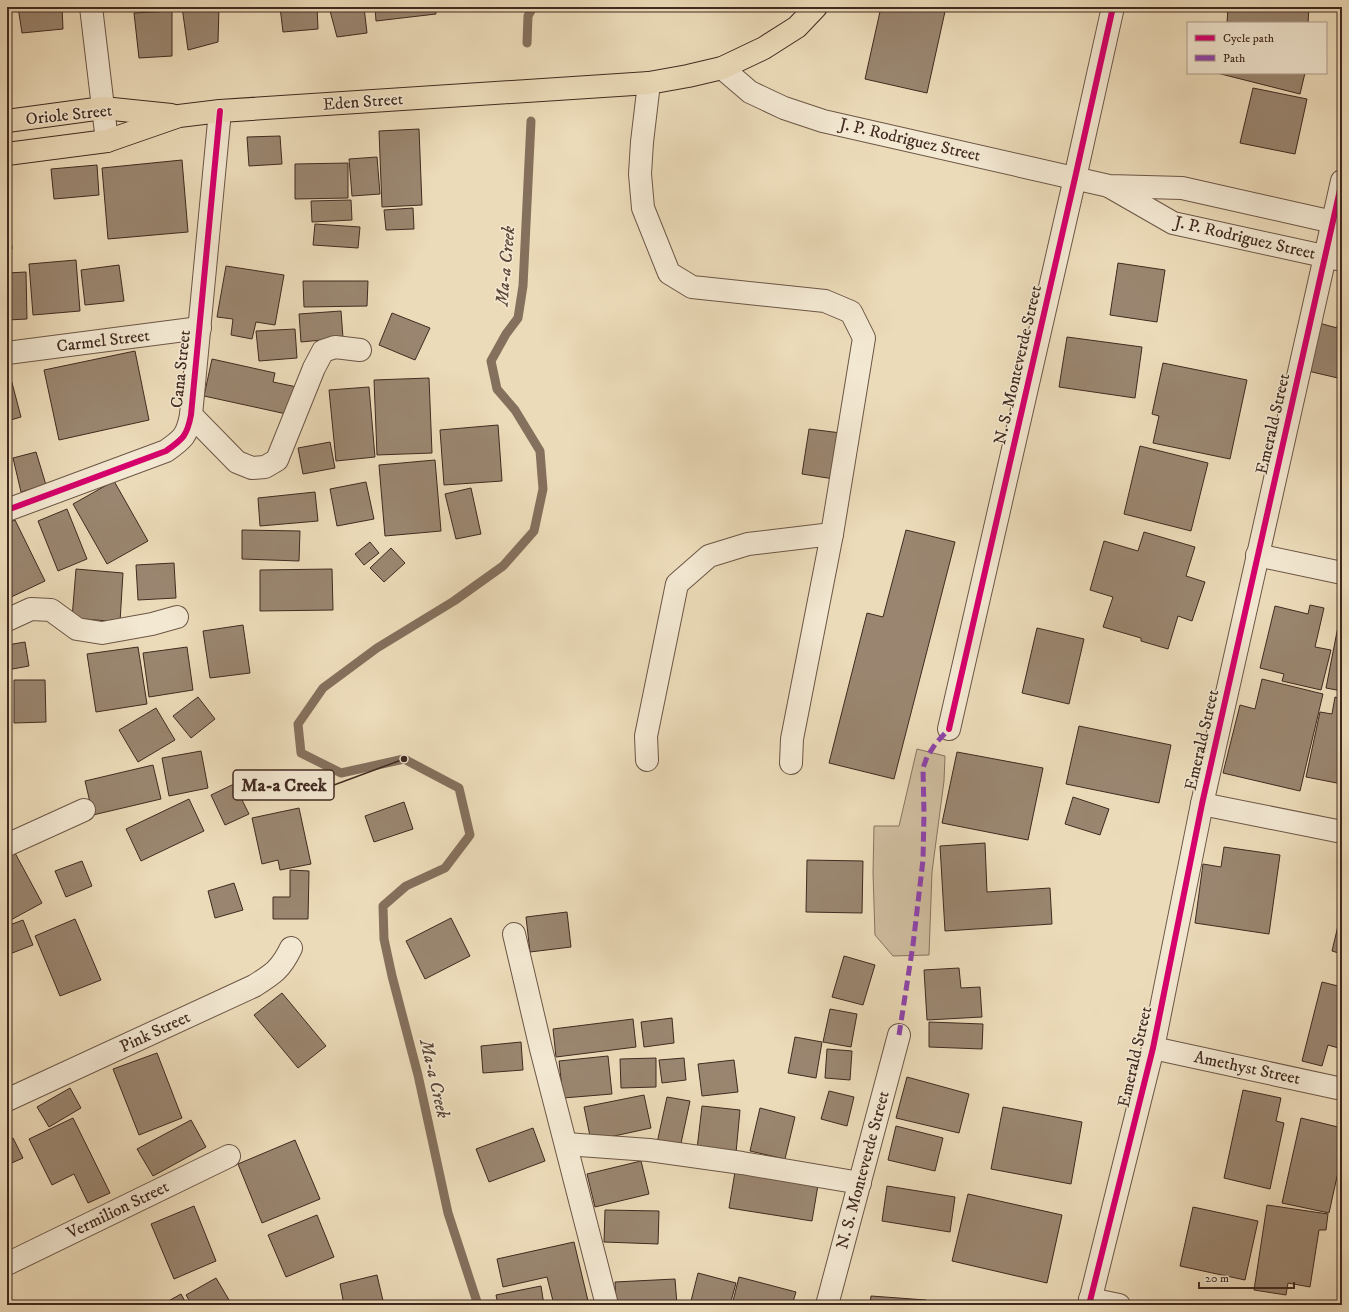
<svg xmlns="http://www.w3.org/2000/svg" width="1349" height="1312" font-family="'IM FELL DW Pica',serif">
	<style>
		.green { fill: #cfbd9f; stroke: #887460 }
		.lines { fill: none; stroke-linecap: round; stroke-linejoin: round }
		.stream { stroke: #85705d; stroke-width: 9 }
		.building { fill: #9a8670; stroke: #412a20 }
		.minor-casing { stroke: #6c5646; stroke-width: 24 }
		.major-casing { stroke: #412a20; stroke-width: 24 }
		.minor { stroke: #f3e8d2; stroke-width: 22 }
		.major { stroke: #ecdbb9; stroke-width: 22 }
		.quiet { stroke: #8e44ad; stroke-width: 5; stroke-dasharray: 10 5; stroke-linecap: butt }
		.cycleway-casing { stroke: #f3e8d2; stroke-width: 8 }
		.cycleway { stroke: #d6006c; stroke-width: 6 }
		.labels { text-anchor: middle; dominant-baseline: central; stroke-width: 3; stroke-linejoin: round; paint-order: stroke }
		.street-label { font-size: 17px; fill: #412a20; stroke: #f3e8d2 }
		.water-label { font-size: 18px; font-style: italic; fill: #5d4739; stroke: #f3e8d2 }
		.leader { fill: none; stroke: #412a20; stroke-width: 1.5 }
		.callout-dot { fill: #412a20; stroke: #f3e8d2; stroke-width: 1.5 }
		.callout { fill: #f3e8d2; stroke: #412a20; stroke-width: 1.5 }
		.callout-label { font-size: 18px; text-anchor: middle; font-weight: bold; fill: #412a20 }
	</style>
	<rect width="100%" height="100%" fill="#ecdbb9"/>
	<filter id="stains"><feTurbulence type="fractalNoise" baseFrequency=".005" numOctaves="4"/><feColorMatrix values="0 0 0 0 .2 0 0 0 0 .09 0 0 0 0 .02 0 0 0 .5 -.17"/></filter>
	<radialGradient id="worn" r=".72"><stop offset=".6" stop-color="#630" stop-opacity="0"/><stop offset="1" stop-color="#630" stop-opacity=".3"/></radialGradient>
	<path class="green" d="M917 749 945 756 944 781 932 872 929 955 893 956 875 935 873 873 874 826H899Z"/>
	<g class="lines">
		<g class="stream">
			<path d="M527 43 528 16 533 7"/>
			<path d="M478 1305 448 1213 418 1075 392 976 384 939 383 906 406 886 445 868 470 835 459 788 404 759 341 773 301 753 298 724 323 688 377 648 454 601 503 566 534 531 543 489 540 451 515 410 497 389 491 361 506 334 518 318 523 286 531 121"/>
		</g>
	</g>
	<g class="building">
		<path d="M18 7H62L63 29 22 33Z"/>
		<path d="M182 7H219L218 42 188 50Z"/>
		<path d="M280 7H317L318 29 283 32Z"/>
		<path d="M329 7H364L367 33 337 37Z"/>
		<path d="M375 7H435L436 14 376 21Z"/>
		<path d="M881 7H946L927 93 865 79Z"/>
		<path d="M1228 7H1309L1308 23H1227Z"/>
		<path d="M172 11V56L139 58 134 13Z"/>
		<path d="M1217 73H1305L1300 94Z"/>
		<path d="M1253 88 1307 99 1295 154 1240 143Z"/>
		<path d="M419 129 422 205 382 207 379 131Z"/>
		<path d="M280 136 282 164 249 166 247 137Z"/>
		<path d="M377 157 380 194 352 196 349 159Z"/>
		<path d="M182 160 188 232 108 239 102 168Z"/>
		<path d="M348 163V198L295 199V164Z"/>
		<path d="M97 165 99 195 54 199 51 169Z"/>
		<path d="M351 200 352 220 312 222 311 201Z"/>
		<path d="M7 202H8L12 249H7Z"/>
		<path d="M413 208 414 229 386 230 384 210Z"/>
		<path d="M315 224 360 227 358 248 313 245Z"/>
		<path d="M76 260 80 311 33 315 29 264Z"/>
		<path d="M1118 263 1165 270 1157 322 1110 315Z"/>
		<path d="M119 265 124 301 85 305 81 270Z"/>
		<path d="M226 266 284 275 275 325 256 322 252 339 231 335 233 319 217 317Z"/>
		<path d="M26 272 27 319 7 320V273Z"/>
		<path d="M303 281H368L367 306 304 307Z"/>
		<path d="M341 311 343 338 301 342 299 314Z"/>
		<path d="M392 313 430 328 415 360 379 345Z"/>
		<path d="M1338 319 1342 320V379L1308 371 1319 323 1337 328Z"/>
		<path d="M295 329 297 358 259 361 256 331Z"/>
		<path d="M1067 337 1142 347 1135 398 1059 387Z"/>
		<path d="M135 351 149 420 59 440 44 370Z"/>
		<path d="M212 359 275 373 273 382 297 387 291 415 204 396Z"/>
		<path d="M1163 363 1247 380 1230 459 1153 443 1159 416 1152 414Z"/>
		<path d="M429 378 432 453 377 455 374 380Z"/>
		<path d="M11 379 21 417 7 421V380Z"/>
		<path d="M369 387 375 457 336 461 329 390Z"/>
		<path d="M498 425 502 481 444 485 440 430Z"/>
		<path d="M809 429 841 433 834 479 802 474Z"/>
		<path d="M330 442 335 468 303 474 298 448Z"/>
		<path d="M1140 446 1208 463 1191 531 1124 514Z"/>
		<path d="M36 452 46 485 21 492 13 458Z"/>
		<path d="M435 460 441 531 385 536 379 465Z"/>
		<path d="M114 481 148 541 107 564 73 504Z"/>
		<path d="M366 482 374 519 337 526 330 489Z"/>
		<path d="M471 488 481 534 456 539 445 494Z"/>
		<path d="M315 492 318 521 260 526 258 498Z"/>
		<path d="M67 509 87 559 58 571 38 521Z"/>
		<path d="M15 520 45 581 7 599V523Z"/>
		<path d="M242 530 300 531 299 561 242 559Z"/>
		<path d="M906 530 955 542 894 779 829 763 867 613 883 617Z"/>
		<path d="M1144 532 1195 547 1186 576 1205 582 1192 621 1178 616 1168 649 1141 641V638L1103 627 1113 597 1090 590 1104 541 1138 551Z"/>
		<path d="M370 542 379 553 364 565 355 554Z"/>
		<path d="M391 548 405 563 384 582 370 568Z"/>
		<path d="M174 563 176 598 138 600 136 565Z"/>
		<path d="M76 569 123 573 120 622 72 618Z"/>
		<path d="M332 569 333 610 260 611V570Z"/>
		<path d="M1310 605 1324 608 1315 647 1331 650 1321 690 1282 681 1284 674 1260 668 1275 606 1308 614Z"/>
		<path d="M1342 606V691L1326 688Z"/>
		<path d="M243 625 250 673 210 678 203 631Z"/>
		<path d="M1037 628 1084 639 1069 704 1022 693Z"/>
		<path d="M25 642 29 666 7 670V645Z"/>
		<path d="M138 647 147 704 96 712 87 654Z"/>
		<path d="M187 647 193 690 149 697 143 653Z"/>
		<path d="M1262 679 1323 694 1300 791 1223 773 1240 705 1255 709Z"/>
		<path d="M14 680H45L46 722 14 723Z"/>
		<path d="M198 697 215 719 191 738 173 716Z"/>
		<path d="M1335 697 1342 699V784L1306 777 1320 712 1332 714Z"/>
		<path d="M156 708 175 740 138 762 119 730Z"/>
		<path d="M1079 726 1171 745 1159 803 1066 784Z"/>
		<path d="M201 751 208 788 169 796 162 758Z"/>
		<path d="M957 752 1043 768 1028 840 942 823Z"/>
		<path d="M153 765 161 799 93 815 85 781Z"/>
		<path d="M234 784 249 814 225 825 211 795Z"/>
		<path d="M1073 797 1109 809 1100 835 1065 824Z"/>
		<path d="M189 799 204 831 141 861 126 829Z"/>
		<path d="M404 802 413 829 374 842 365 816Z"/>
		<path d="M299 808 311 864 280 870 278 860 262 864 252 818Z"/>
		<path d="M985 843 987 892 1050 888 1052 924 945 931 940 846Z"/>
		<path d="M1224 847 1280 855 1269 934 1195 923 1203 864 1221 867Z"/>
		<path d="M15 853 42 903 7 922V858Z"/>
		<path d="M807 860 863 861 862 913 806 912Z"/>
		<path d="M82 861 92 886 66 897 55 871Z"/>
		<path d="M290 870 309 871 308 919H273V897H290Z"/>
		<path d="M234 883 243 910 215 918 208 891Z"/>
		<path d="M1342 909V954L1332 951Z"/>
		<path d="M567 912 571 947 530 952 526 917Z"/>
		<path d="M451 918 470 956 425 979 406 941Z"/>
		<path d="M75 919 101 980 60 996 35 936Z"/>
		<path d="M23 920 33 945 7 955V926Z"/>
		<path d="M844 956 875 965 863 1005 832 997Z"/>
		<path d="M959 968 961 988 980 987 982 1017 927 1020 924 970Z"/>
		<path d="M1322 982 1342 987V1049L1328 1045 1322 1066 1302 1061Z"/>
		<path d="M282 993 326 1046 298 1068 254 1015Z"/>
		<path d="M830 1009 857 1014 851 1047 823 1042Z"/>
		<path d="M672 1018 674 1043 644 1047 641 1022Z"/>
		<path d="M633 1019 636 1047 556 1057 553 1029Z"/>
		<path d="M929 1022 983 1024 982 1049 929 1047Z"/>
		<path d="M795 1037 822 1042 816 1078 788 1073Z"/>
		<path d="M521 1042 523 1070 483 1073 481 1046Z"/>
		<path d="M827 1049 852 1051 850 1080 825 1078Z"/>
		<path d="M157 1053 182 1118 139 1135 113 1069Z"/>
		<path d="M608 1056 612 1094 563 1098 559 1061Z"/>
		<path d="M656 1058V1087L621 1088 620 1059Z"/>
		<path d="M684 1058 686 1080 662 1083 659 1060Z"/>
		<path d="M734 1060 738 1092 702 1096 698 1064Z"/>
		<path d="M907 1077 969 1094 959 1133 896 1118Z"/>
		<path d="M70 1088 81 1108 49 1127 37 1107Z"/>
		<path d="M1243 1090 1281 1098 1276 1121 1284 1123 1270 1189 1224 1178Z"/>
		<path d="M829 1091 854 1097 847 1126 821 1119Z"/>
		<path d="M644 1095 651 1128 591 1141 584 1107Z"/>
		<path d="M667 1097 690 1101 680 1148 657 1143Z"/>
		<path d="M702 1106 740 1110 736 1153 697 1149Z"/>
		<path d="M1003 1107 1082 1122 1071 1184 991 1169Z"/>
		<path d="M760 1108 795 1117 785 1159 750 1151Z"/>
		<path d="M73 1118 110 1193 88 1203 74 1174 52 1185 29 1139Z"/>
		<path d="M1301 1118 1342 1128V1154L1329 1213 1282 1203Z"/>
		<path d="M191 1120 206 1147 153 1176 137 1149Z"/>
		<path d="M896 1126 943 1138 935 1171 888 1160Z"/>
		<path d="M533 1128 545 1161 489 1182 476 1149Z"/>
		<path d="M13 1138 23 1158 7 1165V1140Z"/>
		<path d="M295 1140 320 1199 262 1223 238 1164Z"/>
		<path d="M641 1161 649 1194 595 1207 587 1174Z"/>
		<path d="M735 1172 818 1185 812 1221 729 1208Z"/>
		<path d="M887 1186 955 1197 950 1232 882 1221Z"/>
		<path d="M968 1194 1062 1215 1047 1283 952 1261Z"/>
		<path d="M1267 1205 1328 1214 1326 1230H1319L1310 1287 1288 1283 1286 1295 1254 1290Z"/>
		<path d="M194 1206 216 1261 174 1279 151 1224Z"/>
		<path d="M1193 1207 1258 1221 1245 1280 1180 1266Z"/>
		<path d="M605 1210 659 1211 658 1244 604 1242Z"/>
		<path d="M317 1215 334 1257 286 1277 268 1235Z"/>
		<path d="M574 1242 589 1305H554L547 1277 503 1287 497 1259Z"/>
		<path d="M698 1273 736 1283 730 1305H690Z"/>
		<path d="M377 1275 384 1305H344L340 1284Z"/>
		<path d="M739 1277 796 1292 792 1305H732Z"/>
		<path d="M216 1278 232 1305H192L186 1295Z"/>
		<path d="M675 1279 677 1305H616L615 1282Z"/>
		<path d="M541 1286 544 1305H498L496 1295Z"/>
		<path d="M181 1294 187 1305H163V1304Z"/>
		<path d="M871 1296 926 1300V1305H870Z"/>
	</g>
	<g class="lines">
		<g class="minor-casing">
			<g id="minor">
				<path d="M91 7 107 141"/>
				<path d="M722 68 750 92 784 108 823 121 1109 186 1182 188 1342 224"/>
				<path d="M649 83 642 142 640 174 643 208 669 273 692 287 825 301 851 312 864 338 832 534"/>
				<path d="M1112 188 1173 223 1342 260"/>
				<path d="M7 353 200 328"/>
				<path d="M191 415 237 462 252 468 265 467 277 460 314 368 323 351 335 347 360 350"/>
				<path d="M7 510 166 451C183 439 187 436 191 415L220 111"/>
				<path d="M1257 555 1342 573"/>
				<path d="M7 620 31 609 51 610 77 629 102 633 152 624 177 617"/>
				<path d="M949 729 1075 178 1113 7"/>
				<path d="M647 760 646 736 677 584 709 556 748 544 832 534 792 739 791 763"/>
				<path d="M1202 804 1342 832"/>
				<path d="M7 845 84 810"/>
				<path d="M514 934 541 1049 607 1305"/>
				<path d="M1153 1048 1342 1089"/>
				<path d="M7 1100 254 986C273 974 281 969 291 948"/>
				<path d="M566 1144 649 1150 742 1163 860 1183"/>
				<path d="M7 1264 229 1156"/>
				<path d="M1090 1299 1119 1305"/>
				<path d="M827 1305 899 1035"/>
				<path d="M1089 1305 1153 1048 1202 804 1342 181"/>
			</g>
		</g>
		<g class="major-casing">
			<g id="major">
				<path d="M7 121 103 108 171 115"/>
				<path d="M7 154 107 141 179 116 220 111 649 83 688 76 722 68 764 48 797 27 816 7"/>
			</g>
		</g>
		<use href="#minor" class="minor"/>
		<use href="#major" class="major"/>
		<path class="quiet" d="M899 1035 913 945 923 860 924 813 923 768 927 757 936 743 949 729"/>
		<g class="cycleway-casing">
			<g id="cycleway">
				<path d="M7 510 166 451C183 439 187 436 191 415L220 111"/>
				<path d="M949 729 1075 178 1113 7"/>
				<path d="M1089 1305 1153 1048 1202 804 1342 181"/>
			</g>
		</g>
		<use href="#cycleway" class="cycleway"/>
	</g>
	<g class="labels">
		<g class="street-label">
			<text transform="translate(363 102) rotate(-4)">Eden Street</text>
			<text transform="translate(69 115) rotate(-6)">Oriole Street</text>
			<text transform="translate(910 140) rotate(13)">J. P. Rodriguez Street</text>
			<text transform="translate(1245 238) rotate(13)">J. P. Rodriguez Street</text>
			<text transform="translate(103 341) rotate(-7)">Carmel Street</text>
			<text transform="translate(1018 365) rotate(-77)">N. S. Monteverde Street</text>
			<text transform="translate(181 369) rotate(-84)">Cana Street</text>
			<text transform="translate(1273 424) rotate(-77)">Emerald Street</text>
			<text transform="translate(1202 740) rotate(-77)">Emerald Street</text>
			<text transform="translate(155 1032) rotate(-25)">Pink Street</text>
			<text transform="translate(1135 1057) rotate(-77)">Emerald Street</text>
			<text transform="translate(1247 1068) rotate(12)">Amethyst Street</text>
			<text transform="translate(863 1170) rotate(-75)">N. S. Monteverde Street</text>
			<text transform="translate(118 1210) rotate(-26)">Vermilion Street</text>
		</g>
		<g class="water-label">
			<text transform="translate(506 266) rotate(-85)">Ma-a Creek</text>
			<text transform="translate(434 1079) rotate(77)">Ma-a Creek</text>
		</g>
	</g>
	<path class="leader" d="M404 759L334 785"/>
	<circle class="callout-dot" cx="404" cy="759" r="4"/>
	<rect class="callout" x="233" y="770" width="101" height="30" rx="4"/>
	<g class="callout-label">
		<text x="284" y="791">Ma-a Creek</text>
	</g>
	<rect width="1349" height="1312" fill="none" stroke="#ecdbb9" stroke-width="24"/>
	<rect x="8" y="8" width="1333" height="1296" fill="none" stroke="#412a20" stroke-width="2"/>
	<rect x="12" y="12" width="1325" height="1288" fill="none" stroke="#412a20"/>
	<rect x="1187" y="22" width="140" height="52" fill="#f3e8d2" stroke="#ac9c8b"/>
	<rect x="1195" y="35" width="20" height="6" fill="#d6006c" stroke="#ac9c8b"/>
	<text x="1223" y="42" font-size="12" fill="#412a20">Cycle path</text>
	<rect x="1195" y="55" width="20" height="6" fill="#8e44ad" stroke="#ac9c8b"/>
	<text x="1223" y="62" font-size="12" fill="#412a20">Path</text>
	<path d="M1199 1282v6h95v-6" fill="none" stroke="#412a20" stroke-width="2"/>
	<text x="1205" y="1282" font-size="12" fill="#412a20" stroke="#f3e8d2" stroke-width="3" paint-order="stroke">20 m</text>
	<rect width="100%" height="100%" filter="url(#stains)"/>
	<rect width="100%" height="100%" fill="url(#worn)"/>
</svg>
